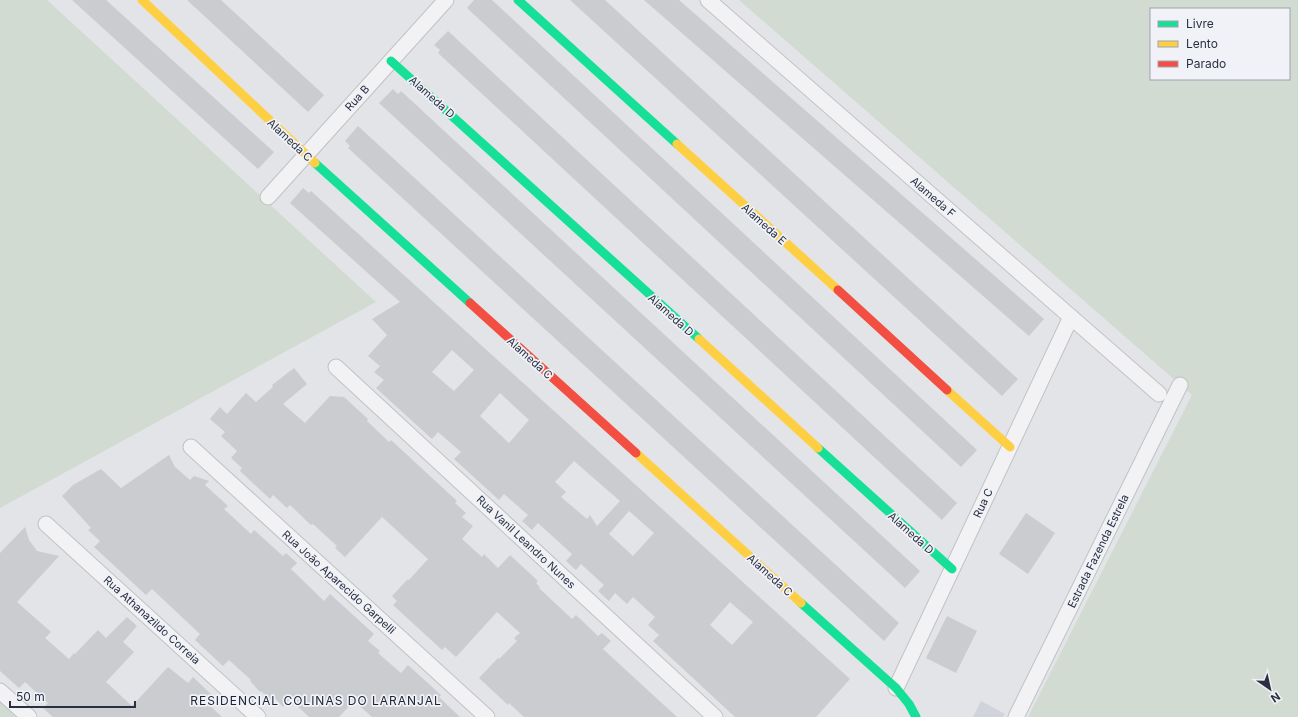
<svg xmlns="http://www.w3.org/2000/svg" width="1298" height="717" font-family="Inter,sans-serif">
	<style>
		.built { fill: #d0d3da }
		.green { fill: #d2dbd2; fill-rule: evenodd }
		.building { fill: #cacccf; fill-rule: evenodd }
		.lines { fill: none; stroke-linecap: round; stroke-linejoin: round }
		.street-casing { stroke: #c0c2c5; stroke-width: 17 }
		.street { stroke: #f2f2f4; stroke-width: 15 }
		.fast { stroke: #16e098; stroke-width: 9 }
		.slow { stroke: #ffcf43; stroke-width: 9 }
		.jam { stroke: #f24e42; stroke-width: 9 }
		.labels { text-anchor: middle; dominant-baseline: central; stroke-width: 3.5; stroke-linejoin: round; paint-order: stroke }
		.street-label { font-size: 11px; fill: #293041; stroke: #f0f2f7 }
		.neighbourhood-label { font-size: 12px; letter-spacing: 1px; fill: #1b2132; stroke: #f0f2f7 }
	</style>
	<rect width="100%" height="100%" fill="#e2e4e7"/>
	<path class="built" d="M981 701 1005 714 1003 717H973Z"/>
	<g class="green">
		<path d="M0 0H47L376 302 0 508Z"/>
		<path d="M739 0H1298V717H1028L1192 395ZM1151 9H1289V79H1151Z"/>
		<path d="M0 702 16 717H0Z"/>
	</g>
	<g class="building">
		<path d="M72 0H106L274 152 258 169Z"/>
		<path d="M187 0H221L324 95 308 112Z"/>
		<path d="M474 0H492L977 450 961 467 467 8Z"/>
		<path d="M570 0H605L1018 379 1002 396Z"/>
		<path d="M644 0H679L1044 319 1029 336Z"/>
		<path d="M448 31 957 503 942 520 438 53 440 50 434 45Z"/>
		<path d="M393 89 398 94 401 91 920 571 905 588 379 103Z"/>
		<path d="M358 126 899 623 884 641 348 148 350 146 345 141Z"/>
		<path d="M303 188 309 193 311 191 850 679 816 717H735L653 641 659 635 648 625 655 617 633 597 627 604 615 593 609 601 598 591 604 585 581 564 576 570 566 561 572 554 538 523 532 530 522 521 528 515 504 494 499 500 454 459 461 452 438 432 432 439 376 388 384 380 374 372 380 366 368 356 387 335 372 319 400 302 290 203ZM452 350 474 370 454 391 432 372ZM500 393 529 420 509 443 480 416ZM574 461 620 501 597 526 590 515 587 519 561 497 566 492 555 482ZM629 511 654 533 633 556 609 534ZM730 602 753 622 732 645 710 625Z"/>
		<path d="M294 368 307 384 283 404 305 423 330 396 344 397 368 419 367 421 389 442 391 440 457 501 455 503 466 513 462 517 473 526 462 539 482 557 484 554 498 568 510 555 538 581 536 583 540 587 539 588 572 619 576 615 598 636 602 633 611 641 603 649 677 717H524L509 703 508 705 479 678 498 658 499 659 517 641 514 638 520 633 497 612 456 657 445 647 442 650 393 605 397 601 392 596 408 579 409 580 428 559 382 517 345 557 335 548 337 546 313 524 311 525 290 505 287 508 273 495 270 499 240 471 242 468 231 458 237 451 221 436 225 432 210 419 220 407 227 414 246 393 256 402 273 387 272 385Z"/>
		<path d="M169 455 175 467 190 480 194 476 209 481 205 485 228 506 224 509 251 534 254 530 283 556 286 553 297 563 291 569 324 601 330 594 374 634 368 641 380 651 378 653 401 673 408 665 441 695 439 697 460 717H372L354 701 339 717H309L290 699 283 707 275 698 272 701 261 691 260 692 250 681 251 680 229 660 223 666 195 640 200 634 152 589 146 595 94 547 100 541 88 530 91 528 62 496 73 485 101 469 121 488Z"/>
		<path d="M1026 513 1055 533 1028 574 999 554Z"/>
		<path d="M25 527 29 540 37 551 59 556 17 602 51 632 45 638 69 659 74 653 75 654 98 630 106 638 127 617 137 626 123 642 134 652 106 682 132 706 168 667 188 683 193 677 214 697 208 704 222 717H53L43 708 48 703 25 682 19 688 0 671V553Z"/>
		<path d="M947 616 977 631 956 673 926 658Z"/>
	</g>
	<g class="lines">
		<g class="street-casing">
			<g id="street">
				<path d="M708 0 1159 394"/>
				<path d="M268 197 446 0"/>
				<path d="M336 367 715 717"/>
				<path d="M191 447 487 717"/>
				<path d="M46 524 258 717"/>
				<path d="M896 688 1071 317"/>
				<path d="M0 691 29 717"/>
				<path d="M1016 717 1180 385"/>
			</g>
		</g>
		<use href="#street" class="street"/>
		<g class="fast">
			<path d="M518 0 677 144"/>
			<path d="M391 61 699 339"/>
			<path d="M315 163 470 303"/>
			<path d="M818 448 952 569"/>
			<path d="M801 603 896 688 909 704 916 717"/>
		</g>
		<g class="slow">
			<path d="M142 0 315 163"/>
			<path d="M677 144 838 290"/>
			<path d="M699 339 818 448"/>
			<path d="M947 390 1010 447"/>
			<path d="M636 453 801 603"/>
		</g>
		<g class="jam">
			<path d="M838 290 947 390"/>
			<path d="M470 303 636 453"/>
		</g>
	</g>
	<g class="labels">
		<g class="street-label">
			<text transform="translate(432 97) rotate(42)">Alameda D</text>
			<text transform="translate(357 98) rotate(-48)">Rua B</text>
			<text transform="translate(290 140) rotate(43)">Alameda C</text>
			<text transform="translate(933 197) rotate(41)">Alameda F</text>
			<text transform="translate(764 224) rotate(42)">Alameda E</text>
			<text transform="translate(671 315) rotate(42)">Alameda D</text>
			<text transform="translate(530 358) rotate(42)">Alameda C</text>
			<text transform="translate(983 503) rotate(-65)">Rua C</text>
			<text transform="translate(911 533) rotate(42)">Alameda D</text>
			<text transform="translate(526 542) rotate(43)">Rua Vanil Leandro Nunes</text>
			<text transform="translate(1098 551) rotate(-64)">Estrada Fazenda Estrela</text>
			<text transform="translate(770 575) rotate(42)">Alameda C</text>
			<text transform="translate(339 582) rotate(42)">Rua João Aparecido Garpelli</text>
			<text transform="translate(152 620) rotate(42)">Rua Athanazildo Correia</text>
		</g>
		<g class="neighbourhood-label">
			<text x="316" y="700">RESIDENCIAL COLINAS DO LARANJAL</text>
		</g>
	</g>
	<rect x="1150" y="8" width="140" height="72" fill="#f0f2f7" stroke="#a0a4ae"/>
	<rect x="1158" y="21" width="20" height="6" fill="#16e098" stroke="#a0a4ae"/>
	<text x="1186" y="28" font-size="12" fill="#293041">Livre</text>
	<rect x="1158" y="41" width="20" height="6" fill="#ffcf43" stroke="#a0a4ae"/>
	<text x="1186" y="48" font-size="12" fill="#293041">Lento</text>
	<rect x="1158" y="61" width="20" height="6" fill="#f24e42" stroke="#a0a4ae"/>
	<text x="1186" y="68" font-size="12" fill="#293041">Parado</text>
	<g transform="translate(1270 689) rotate(146)" stroke="#f0f2f7" stroke-width="3" paint-order="stroke">
	<path d="M0-3L7 15L0 10L-7 15Z" fill="#293041"/>
	<text y="-6" font-size="11" font-weight="bold" text-anchor="middle" fill="#293041">N</text>
	</g>
	<path d="M10 701v6h125v-6" fill="none" stroke="#293041" stroke-width="2"/>
	<text x="16" y="701" font-size="12" fill="#293041" stroke="#f0f2f7" stroke-width="3" paint-order="stroke">50 m</text>
</svg>
